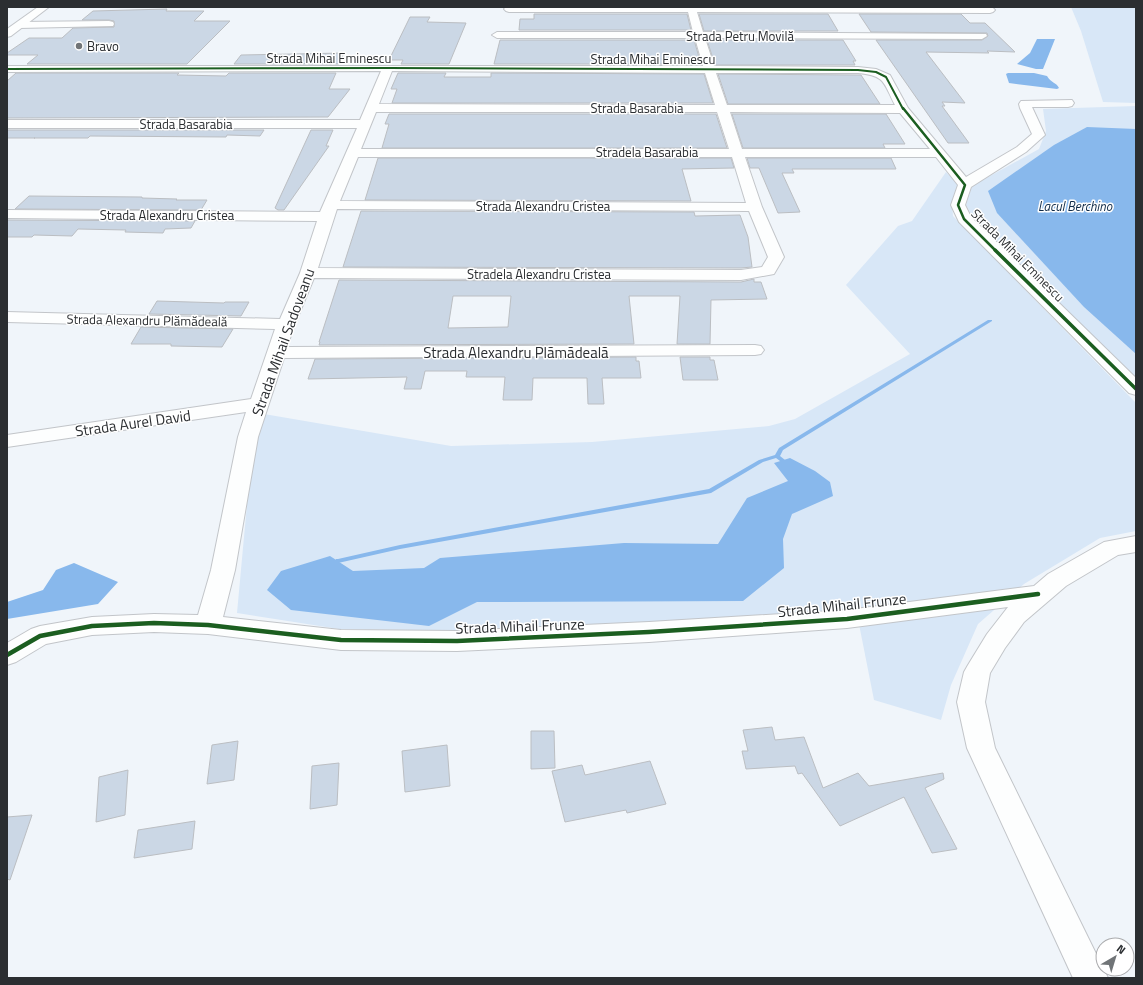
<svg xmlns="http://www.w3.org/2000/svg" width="1143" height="985" font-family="'Titillium Web',sans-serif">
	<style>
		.green { fill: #d8e7f7 }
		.water { fill: #88b8ec }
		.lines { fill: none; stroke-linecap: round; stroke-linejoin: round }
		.stream { fill: #88b8ec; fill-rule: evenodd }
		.building { fill: #cbd7e5; stroke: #bbbec2; fill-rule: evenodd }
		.minor-casing { stroke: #c2c5c9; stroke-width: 2 }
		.major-casing { stroke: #c2c5c9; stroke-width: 2 }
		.minor { fill: #fdfefe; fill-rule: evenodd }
		.major { fill: #fdfefe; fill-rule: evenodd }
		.cycleway-far3-casing { stroke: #fff; stroke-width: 3 }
		.cycleway-far2-casing { stroke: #fff; stroke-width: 4 }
		.cycleway-far1-casing { stroke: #fff; stroke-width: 5.5 }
		.cycleway-casing { stroke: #fff; stroke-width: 7 }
		.cycleway-far3 { stroke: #1b5e20; stroke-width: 2 }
		.cycleway-far2 { stroke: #1b5e20; stroke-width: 2.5 }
		.cycleway-far1 { stroke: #1b5e20; stroke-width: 3.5 }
		.cycleway { stroke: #1b5e20; stroke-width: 4.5 }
		.poi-dot { fill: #707477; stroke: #fff; stroke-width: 1.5 }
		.labels { text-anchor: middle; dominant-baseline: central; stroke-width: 3; stroke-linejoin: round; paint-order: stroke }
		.far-street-label { font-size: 13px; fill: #2b2e31; stroke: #fff }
		.far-poi-label { font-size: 13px; fill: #2b2e31; stroke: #fff; text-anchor: start }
		.far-water-label { font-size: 13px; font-style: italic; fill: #0f2a47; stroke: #fff }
		.street-label { font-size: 15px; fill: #2b2e31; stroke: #fff }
	</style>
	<rect width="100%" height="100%" fill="#f0f5fa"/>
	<g class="green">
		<path d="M1071 7H1136V103L1103 102 1081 31Z"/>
		<path d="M1136 106V379L1039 285 974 219 966 205 972 186 1039 149 1046 131 1043 109Z"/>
		<path d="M946 172 959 185 952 203 953 216 1136 403V531L1100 538 1024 584 978 624 951 685 941 720 874 700 856 609 708 623 484 631 339 629 237 613 250 472 264 414 451 446 592 442 769 426 795 419 910 354 846 285 898 226 912 221Z"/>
	</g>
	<g class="water">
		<path d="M1037 39H1055L1043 69H1036L1017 64 1030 53Z"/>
		<path d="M1008 73H1034L1047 76C1051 83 1056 82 1059 88L1057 89 1009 83 1006 74Z"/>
		<path d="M1087 127 1136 129V354L1084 307 997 213 988 191 1054 145Z"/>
		<path d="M790 458 815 471 830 482 833 496 792 514 783 539 784 568 743 601 477 602 429 626 291 610 267 590 281 571 330 556 353 571 424 568 440 558 624 543 718 544 747 498 788 481 774 463Z"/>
		<path d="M74 563 118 582 98 604 7 619V602L43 590 56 570Z"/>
	</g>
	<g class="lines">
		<path class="stream" d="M988 320H992V321L783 450 780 456 785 460 784 461H780L776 458 763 462 711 493 400 549 338 563H336L335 561 336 559H338L400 545 709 489 759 460 775 455 779 448Z"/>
	</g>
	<g class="building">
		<path d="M167 9 166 11H204L194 21H230L187 64H27L38 55H7V53L29 38H62L73 28 114 27V21L109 20H82L93 11Z"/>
		<path d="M534 14H687L691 30H519L520 19H534Z"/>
		<path d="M699 14H828L838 31H704Z"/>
		<path d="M859 14H961L970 23H985L1015 52 987 51 989 53 926 52 965 103 942 102 945 106H942L969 143H948L876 40H982L988 36 987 33 871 32Z"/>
		<path d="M410 17H430L427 22 466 23 449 64H401L403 60H389Z"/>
		<path d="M500 40H694L701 64H494Z"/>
		<path d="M707 40H843L856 61H853L855 65H715Z"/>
		<path d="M344 53 339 64H234L241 55Z"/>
		<path d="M16 73H179L177 75 226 76 229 73H336L329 89H350L328 117 7 118V81Z"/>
		<path d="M398 73H446L444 77H491V73L704 74 713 103H392L397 89H391Z"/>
		<path d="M718 74 861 75 880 104H728Z"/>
		<path d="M389 114H716L727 148H382L389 124H385Z"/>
		<path d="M732 114H886L905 144H883L885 148H743Z"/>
		<path d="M7 130H264L260 136 227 135 226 137 90 136 88 138H34H35H7Z"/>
		<path d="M311 130H333L326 146H329L284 210H278L275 208Z"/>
		<path d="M378 158H731L734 168 682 169 691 201 365 200Z"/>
		<path d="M747 158H891L896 169H792L794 173H782L800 212 778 213 759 168H750Z"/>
		<path d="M29 196 142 197V198L177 199 176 200H207L201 210 15 209Z"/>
		<path d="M361 211 694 212 695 216 740 215 748 237 752 267 741 268 343 267Z"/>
		<path d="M7 220 195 221 191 228 165 229 163 233 125 232 126 230 78 229 72 236 34 235 32 237H7Z"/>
		<path d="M754 279V282H761L767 299 711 300 710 344H677L680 296H629L634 344 319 345 320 342H319L339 280 741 282ZM453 296H511L508 327 448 328Z"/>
		<path d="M157 301 224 303 225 302H249L241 316 149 314Z"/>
		<path d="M141 327 233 329 222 347 171 346V344H131Z"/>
		<path d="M636 357V361H639L641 378H602L604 404H588L587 378H533L532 400H503L505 377H466L467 371H425L421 389H404L407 377 308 379 315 359Z"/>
		<path d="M680 357H710V360H714L718 380H683Z"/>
		<path d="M772 727 775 740 804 737 823 788 858 773 869 786 943 773 944 779 925 788 957 849 932 853 904 797 840 826 802 773 798 774 795 766 746 769 742 751H748L743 730Z"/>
		<path d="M531 731H554L555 768 531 769Z"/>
		<path d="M238 741 234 780 207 784 212 745Z"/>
		<path d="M447 745 450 786 405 792 402 751Z"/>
		<path d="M650 761 666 804 627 813 626 810 565 822 552 771 582 765 585 775Z"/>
		<path d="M339 763 337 805 310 809 312 766Z"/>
		<path d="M128 770 125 815 96 822 99 777Z"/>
		<path d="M32 815 10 880 7 879V817Z"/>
		<path d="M195 821 192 849 134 858 138 830Z"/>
	</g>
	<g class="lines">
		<g class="minor-casing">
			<g id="minor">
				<path d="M506 7 993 8 995 10 993 12 990 13 697 12 703 32 986 34 987 36 982 39 705 38 714 66 858 67 876 69 890 75 908 108 966 177 1017 147 1032 134 1020 108 1019 104 1021 101 1072 100 1074 103 1072 106 1068 107H1032L1045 135 1026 152 971 187 965 205 971 217 1136 378V395L1129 393 959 222 951 205 958 185 936 157H745L762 207 784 257 774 274 741 280 314 278 295 324 287 347 755 345 761 346 764 350 761 354 755 355 284 358 258 437 235 570 223 617 341 630 457 631 649 622 847 610 1034 586 1048 574 1104 542 1136 536V552L1118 555 1066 586 1024 622 1005 648 990 673 985 702 995 748 1108 978H1073L967 748 957 702 964 672 968 665 987 634 1008 607 847 628 649 642 457 651 341 650 208 634 154 632 92 635 46 644 16 662 7 665V643L31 629 40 626 92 617 154 614 198 615 211 570 238 437 246 412 7 447V435L251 399 275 329 7 322V312L280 319 300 273 317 221 7 218V210L320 212 357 128H7V120H360L381 71 7 72V66H703L695 38H497L492 35 497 32H693L688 12H509L506 11 504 9ZM392 71 705 73 715 105 379 104ZM716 73H858C886 76 883 82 895 105H727ZM376 112H717L729 149H361ZM730 112 900 113 930 149H742ZM358 157H732L746 203 340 201ZM337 209 749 211 768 257 762 267 741 270 318 268Z"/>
				<path d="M109 21 113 22 114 24 113 26 19 28 14 25 19 22Z"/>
			</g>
		</g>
		<g class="major-casing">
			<path id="major" d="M38 7H49L11 36 7 37V29Z"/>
		</g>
		<use href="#minor" class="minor"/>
		<use href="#major" class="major"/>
		<g class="cycleway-far3-casing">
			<path id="cycleway-far3" d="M7 69 388 68 858 70 876 72 886 77 903 109"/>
		</g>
		<g class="cycleway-far2-casing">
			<path id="cycleway-far2" d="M903 108 965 185 958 205 964 219 996 251"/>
		</g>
		<g class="cycleway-far1-casing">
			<path id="cycleway-far1" d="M995 250 1136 389"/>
		</g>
		<g class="cycleway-casing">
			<path id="cycleway" d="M7 655 40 636 92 626 154 623 208 625 341 640 457 641 649 632 847 619 1038 594"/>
		</g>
		<use href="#cycleway-far3" class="cycleway-far3"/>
		<use href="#cycleway-far2" class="cycleway-far2"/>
		<use href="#cycleway-far1" class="cycleway-far1"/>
		<use href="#cycleway" class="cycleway"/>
	</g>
	<circle class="poi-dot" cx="79" cy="46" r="4"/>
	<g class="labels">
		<g class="far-street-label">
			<text x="740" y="36">Strada Petru Movilă</text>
			<text x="329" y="58">Strada Mihai Eminescu</text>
			<text x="653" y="59">Strada Mihai Eminescu</text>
			<text x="637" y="108">Strada Basarabia</text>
			<text x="186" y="124">Strada Basarabia</text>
			<text x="647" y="152">Stradela Basarabia</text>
			<text x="543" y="206">Strada Alexandru Cristea</text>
			<text x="167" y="215">Strada Alexandru Cristea</text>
			<text transform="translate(1018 255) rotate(45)">Strada Mihai Eminescu</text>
			<text x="539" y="274">Stradela Alexandru Cristea</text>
			<text transform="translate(147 320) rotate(1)">Strada Alexandru Plămădeală</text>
		</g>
		<g class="far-poi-label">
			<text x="87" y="46">Bravo</text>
		</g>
		<g class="far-water-label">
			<text x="1075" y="206">Lacul Berchino</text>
		</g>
		<g class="street-label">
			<text transform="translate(283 342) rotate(-70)">Strada Mihail Sadoveanu</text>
			<text x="516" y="352">Strada Alexandru Plămădeală</text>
			<text transform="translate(133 423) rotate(-8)">Strada Aurel David</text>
			<text transform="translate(842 605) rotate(-6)">Strada Mihail Frunze</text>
			<text transform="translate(520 626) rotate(-2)">Strada Mihail Frunze</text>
		</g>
	</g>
	<rect width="1143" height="985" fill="none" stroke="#2b2e31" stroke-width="16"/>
	<g transform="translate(1115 957) rotate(38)"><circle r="19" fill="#ffffff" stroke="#aaabad"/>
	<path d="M0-3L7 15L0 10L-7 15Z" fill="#707477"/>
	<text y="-6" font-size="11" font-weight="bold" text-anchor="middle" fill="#2b2e31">N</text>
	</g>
</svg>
